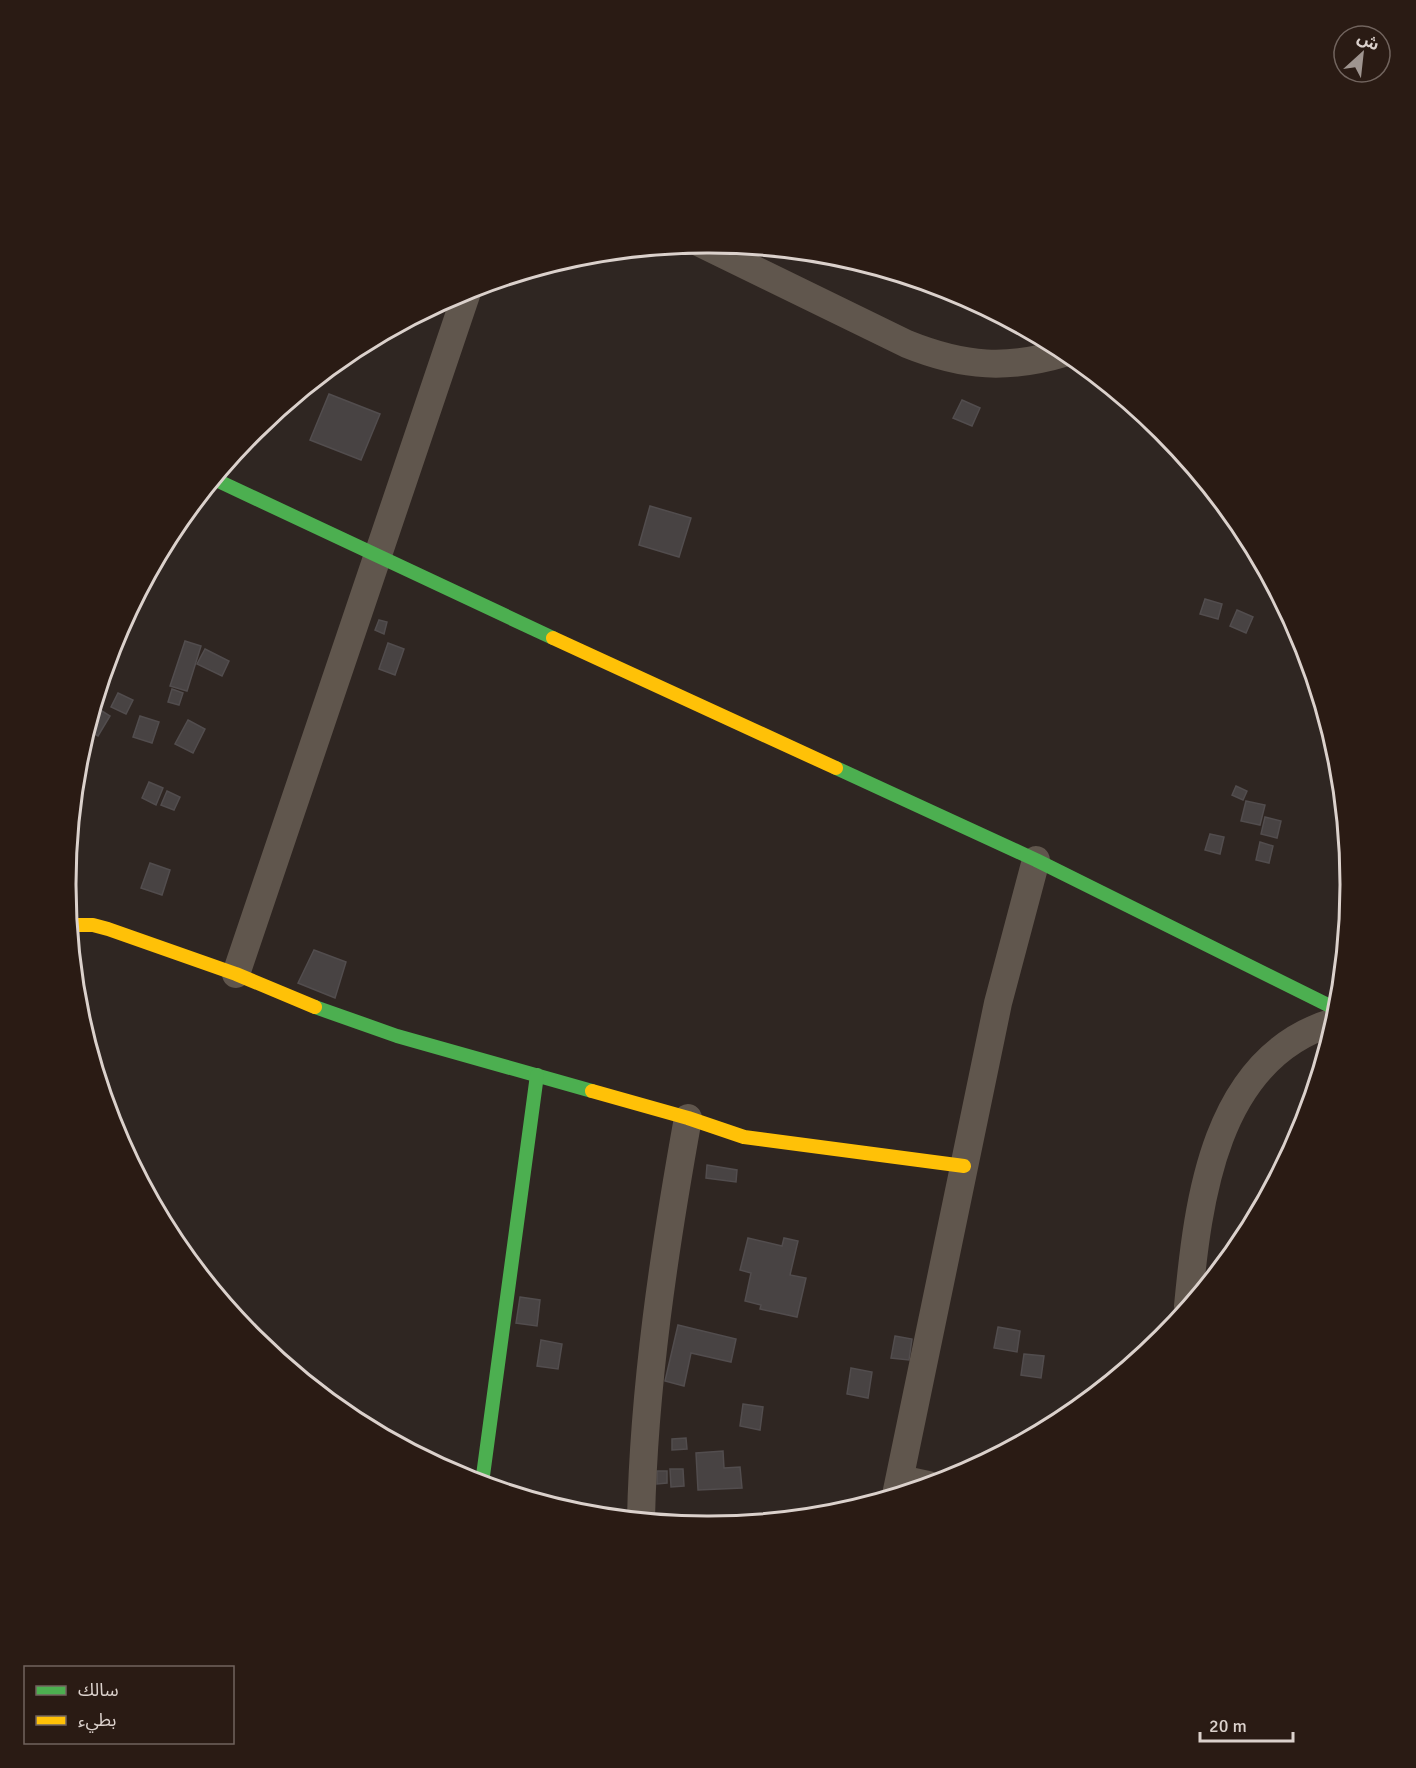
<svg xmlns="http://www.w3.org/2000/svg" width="1416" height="1768" font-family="Signika,'Noto Sans Arabic',sans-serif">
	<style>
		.building { fill: #484343; stroke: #524d4e; stroke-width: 1.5 }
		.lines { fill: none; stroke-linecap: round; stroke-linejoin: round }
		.street { stroke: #60564d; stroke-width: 28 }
		.fast { stroke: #4caf50; stroke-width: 14 }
		.slow { stroke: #ffc107; stroke-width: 14 }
		.rim { fill: none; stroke: #dbd1cc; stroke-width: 3 }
	</style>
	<rect width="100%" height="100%" fill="#2f2622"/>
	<g class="building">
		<path d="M329 394 380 414 361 460 310 440Z"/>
		<path d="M962 400 980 408 972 426 953 418Z"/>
		<path d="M650 506 691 518 679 557 639 545Z"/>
		<path d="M1205 599 1222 604 1218 619 1200 614Z"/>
		<path d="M1237 610 1253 617 1246 633 1230 626Z"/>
		<path d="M379 620 387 622 384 634 375 630Z"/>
		<path d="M185 641 201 646 187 691 170 686Z"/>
		<path d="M388 643 404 649 395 675 379 669Z"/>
		<path d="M205 649 229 661 222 676 197 664Z"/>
		<path d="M172 689 183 693 179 705 168 702Z"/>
		<path d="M118 693 133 700 126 714 111 707Z"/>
		<path d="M94 706 110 716 98 736 87 730Z"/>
		<path d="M140 716 159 722 152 743 133 737Z"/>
		<path d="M188 720 205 729 193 753 175 744Z"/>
		<path d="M149 782 163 788 156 805 142 798Z"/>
		<path d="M1236 786 1247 791 1243 800 1232 795Z"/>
		<path d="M167 791 180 797 174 810 161 805Z"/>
		<path d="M1246 801 1265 805 1260 825 1241 821Z"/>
		<path d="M1265 817 1281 821 1277 838 1261 834Z"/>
		<path d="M1210 834 1224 837 1220 854 1205 850Z"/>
		<path d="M1260 842 1273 846 1269 863 1256 860Z"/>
		<path d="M150 863 170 870 162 895 141 888Z"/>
		<path d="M314 950 346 962 335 998 298 983Z"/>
		<path d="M707 1165 737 1170 736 1182 706 1178Z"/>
		<path d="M748 1238 782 1246 784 1238 798 1241 790 1275 806 1278 797 1317 760 1309 761 1305 745 1301 751 1273 740 1270Z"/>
		<path d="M520 1297 540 1300 537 1326 516 1323Z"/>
		<path d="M678 1325 736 1339 731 1362 691 1353 684 1386 665 1381Z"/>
		<path d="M998 1327 1020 1331 1017 1352 994 1348Z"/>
		<path d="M895 1336 912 1339 909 1360 891 1358Z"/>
		<path d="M541 1340 562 1344 558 1369 537 1366Z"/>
		<path d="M1024 1354 1044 1356 1041 1378 1021 1375Z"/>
		<path d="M851 1368 872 1372 868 1398 847 1394Z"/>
		<path d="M743 1404 763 1407 760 1430 740 1426Z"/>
		<path d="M686 1438 687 1449 672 1450V1439Z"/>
		<path d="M723 1451 724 1468 740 1467 742 1488 698 1490 696 1453Z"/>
		<path d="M670 1469H683L684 1486 671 1487Z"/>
		<path d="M657 1471H667V1483L657 1484Z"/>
	</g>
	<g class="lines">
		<g class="street">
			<path d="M700 243 907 344C964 367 1008 370 1067 352"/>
			<path d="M236 974 468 289"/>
			<path d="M1188 1306C1198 1201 1214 1057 1334 1022"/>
			<path d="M900 1479 928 1485"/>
			<path d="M896 1495 998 1003 1036 860"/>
			<path d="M641 1519C644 1385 664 1251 688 1118"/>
		</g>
		<g class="fast">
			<path d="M214 479 553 638"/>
			<path d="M836 768 1036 860 1338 1010"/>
			<path d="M315 1007 397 1036 592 1091"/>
			<path d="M482 1483 537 1075"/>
		</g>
		<g class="slow">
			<path d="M553 638 836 768"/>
			<path d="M70 925H93L108 929 236 974 315 1007"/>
			<path d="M592 1091 688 1118 744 1137 964 1166"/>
		</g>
	</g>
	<path d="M0 0H1416V1768H0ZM707 253H709A631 631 0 0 1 1340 884V885A631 631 0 0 1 709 1516H707A631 631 0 0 1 76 885V884A631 631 0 0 1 707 253Z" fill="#2a1b14" fill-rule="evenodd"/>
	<path class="rim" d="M707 253H709A631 631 0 0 1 1340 884V885A631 631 0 0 1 709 1516H707A631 631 0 0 1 76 885V884A631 631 0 0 1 707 253Z"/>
	<rect x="24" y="1666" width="210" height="78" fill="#2a1b14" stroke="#71645e" stroke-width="1.5"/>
	<rect x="36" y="1686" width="30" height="9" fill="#4caf50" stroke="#71645e" stroke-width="1.5"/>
	<text x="78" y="1696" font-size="18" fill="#dbd1cc">سالك</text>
	<rect x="36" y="1716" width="30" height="9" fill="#ffc107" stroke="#71645e" stroke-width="1.5"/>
	<text x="78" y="1726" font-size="18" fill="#dbd1cc">بطيء</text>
	<g transform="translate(1362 54) rotate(27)"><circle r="28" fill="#2a1b14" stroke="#71645e" stroke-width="1.5"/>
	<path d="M0-4.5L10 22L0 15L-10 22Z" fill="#9f9590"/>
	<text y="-9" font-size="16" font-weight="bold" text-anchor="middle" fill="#dbd1cc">ش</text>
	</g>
	<path d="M1200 1732v9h93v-9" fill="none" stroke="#dbd1cc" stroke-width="3"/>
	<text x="1209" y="1732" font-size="18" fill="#dbd1cc" stroke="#2a1b14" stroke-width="4.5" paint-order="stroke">20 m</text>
</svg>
